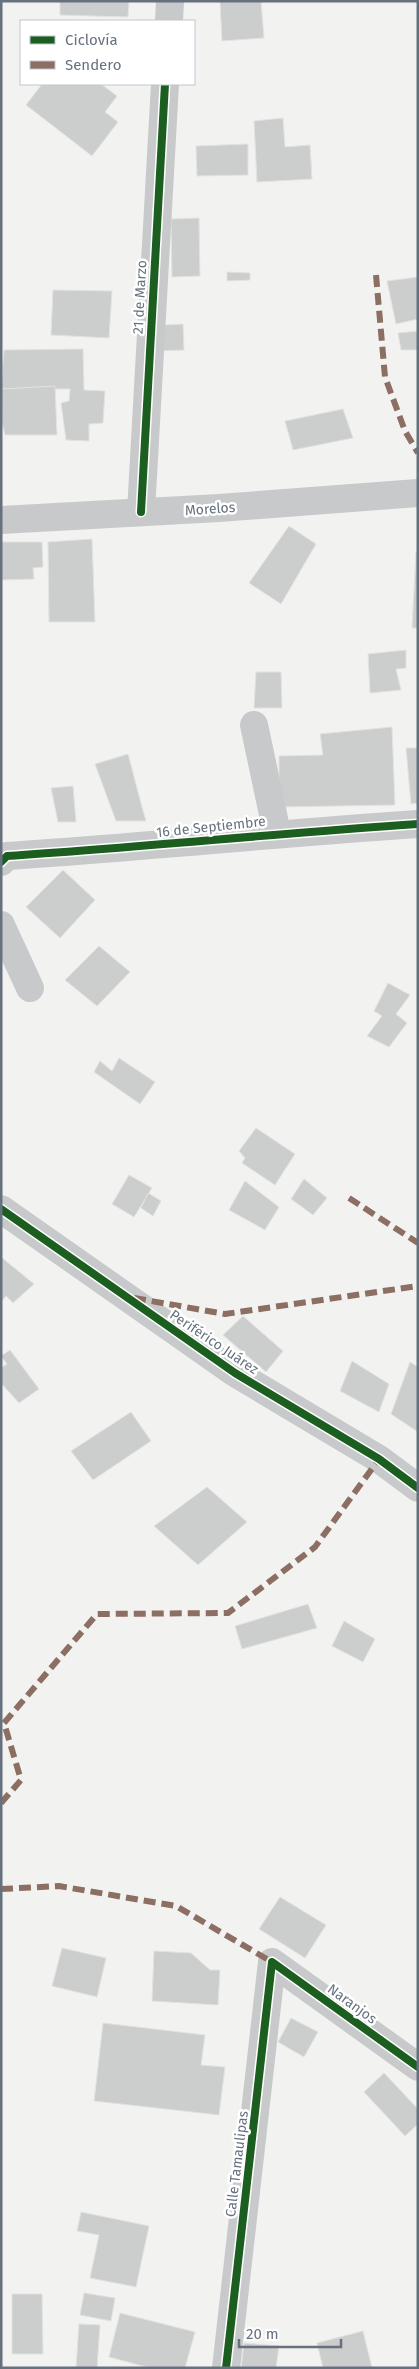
<svg xmlns="http://www.w3.org/2000/svg" width="419" height="2369" font-family="'Fira Sans',sans-serif">
	<style>
		.building { fill: #cccdcd; stroke: #e2e2e1 }
		.lines { fill: none; stroke-linecap: round; stroke-linejoin: round }
		.minor { stroke: #c8c9ca; stroke-width: 28 }
		.quiet { stroke: #8d6e63; stroke-width: 6; stroke-dasharray: 12 6; stroke-linecap: butt }
		.cycleway-casing { stroke: #fff; stroke-width: 11 }
		.cycleway { stroke: #1b5e20; stroke-width: 8 }
		.labels { text-anchor: middle; dominant-baseline: central; stroke-width: 5; stroke-linejoin: round; paint-order: stroke }
		.street-label { font-size: 14px; fill: #65717e; stroke: #fff }
	</style>
	<rect width="100%" height="100%" fill="#f2f3f1"/>
	<g class="building">
		<path d="M60 1H129L128 17 60 15Z"/>
		<path d="M220 1H261L264 38 222 41Z"/>
		<path d="M42 84H101L117 96 105 112 118 122 92 156 26 105Z"/>
		<path d="M283 118 285 147 310 145 312 179 257 182 254 121Z"/>
		<path d="M248 144V175L197 176 196 146Z"/>
		<path d="M199 218 200 276 172 277 171 219Z"/>
		<path d="M227 272 250 273V280L227 281Z"/>
		<path d="M418 277V319L396 324 387 281Z"/>
		<path d="M53 290 112 291 109 338 51 335Z"/>
		<path d="M183 324 184 350 155 351 164 325Z"/>
		<path d="M418 331V350H401L398 333Z"/>
		<path d="M83 349 84 390 105 391 103 423 89 424V441L66 440 61 403 69 401 70 389H1L4 350Z"/>
		<path d="M55 386 57 435H5L2 422 1 389Z"/>
		<path d="M343 409 353 438 293 450 285 421Z"/>
		<path d="M289 526 316 544 281 604 249 583Z"/>
		<path d="M92 539 95 622H49L48 542Z"/>
		<path d="M1 542H42L43 567 33 568 34 579 1 580Z"/>
		<path d="M416 552H418V628H412Z"/>
		<path d="M406 650V668L396 669 401 690 370 693 368 654Z"/>
		<path d="M256 672H281L282 708H254Z"/>
		<path d="M392 727 395 805 279 807V756L323 755 320 734Z"/>
		<path d="M406 748H418V803L411 804Z"/>
		<path d="M128 754 142 807 146 821H116L95 764Z"/>
		<path d="M73 786 76 822H58L51 788Z"/>
		<path d="M63 870 95 900 60 938 26 907Z"/>
		<path d="M99 946 130 972 97 1006 65 980Z"/>
		<path d="M388 983 410 995 396 1014 407 1023 389 1047 367 1036 382 1016 374 1011Z"/>
		<path d="M119 1058 155 1082 140 1104 94 1072 100 1061 112 1071Z"/>
		<path d="M256 1128 295 1154 275 1185 242 1163 245 1158 239 1151Z"/>
		<path d="M129 1175 152 1188 134 1217 112 1204Z"/>
		<path d="M304 1179 327 1198 313 1215 291 1199Z"/>
		<path d="M245 1181 279 1207 265 1230 229 1210Z"/>
		<path d="M148 1193 161 1201 153 1216 141 1208Z"/>
		<path d="M1 1257 34 1284 13 1303 6 1296 1 1302Z"/>
		<path d="M243 1316 283 1351 266 1372 223 1335Z"/>
		<path d="M10 1350 39 1389 19 1403 1 1383V1368L7 1364 1 1356Z"/>
		<path d="M352 1361 389 1384 379 1412 340 1391Z"/>
		<path d="M410 1362 418 1367V1432L391 1414Z"/>
		<path d="M131 1412 151 1441 93 1480 71 1451Z"/>
		<path d="M207 1487 247 1522 198 1565 154 1526Z"/>
		<path d="M308 1604 317 1628 242 1649 235 1626Z"/>
		<path d="M344 1621 375 1639 363 1662 332 1646Z"/>
		<path d="M280 1897 326 1925 305 1958 259 1929Z"/>
		<path d="M62 1948 106 1958 97 1997 52 1986Z"/>
		<path d="M154 1951 191 1953 210 1970H220L218 2005 152 2001Z"/>
		<path d="M291 2018 318 2032 304 2057 278 2042Z"/>
		<path d="M103 2023 205 2035 201 2065 225 2067 219 2115 94 2101Z"/>
		<path d="M384 2073 418 2109V2124L405 2136 364 2092Z"/>
		<path d="M81 2212 149 2226 136 2287 90 2278 99 2235 77 2231Z"/>
		<path d="M84 2293 115 2298 111 2321 80 2315Z"/>
		<path d="M12 2294H42L43 2354H12Z"/>
		<path d="M120 2313 195 2332 185 2368H150L109 2357Z"/>
		<path d="M79 2324 100 2325 97 2368H76Z"/>
		<path d="M363 2331 372 2368H323L317 2343Z"/>
		<path d="M244 2343 279 2346 276 2368H241Z"/>
	</g>
	<g class="lines">
		<g class="minor">
			<path d="M169 21 170 1"/>
			<path d="M141 512 165 84"/>
			<path d="M1 520 219 508 418 493"/>
			<path d="M254 725 277 833"/>
			<path d="M1 862 7 856C144 847 281 833 418 824"/>
			<path d="M1 925 30 988"/>
			<path d="M1 1209 235 1373 379 1459 418 1488"/>
			<path d="M226 2368 272 1962 418 2067"/>
		</g>
		<g class="quiet">
			<path d="M376 275 385 377 405 431 418 453"/>
			<path d="M349 1198 418 1243"/>
			<path d="M134 1298 225 1314 418 1286"/>
			<path d="M1 1803 21 1780 4 1723 97 1614 228 1613 315 1547 379 1459"/>
			<path d="M1 1889 59 1886 176 1906 272 1962"/>
		</g>
		<g class="cycleway-casing">
			<g id="cycleway">
				<path d="M141 512 165 84"/>
				<path d="M1 862 7 856C144 847 281 833 418 824"/>
				<path d="M1 1209 235 1373 379 1459 418 1488"/>
				<path d="M226 2368 272 1962 418 2067"/>
			</g>
		</g>
		<use href="#cycleway" class="cycleway"/>
	</g>
	<g class="labels">
		<g class="street-label">
			<text transform="translate(140 297) rotate(-87)">21 de Marzo</text>
			<text transform="translate(210 509) rotate(-4)">Morelos</text>
			<text transform="translate(211 827) rotate(-6)">16 de Septiembre</text>
			<text transform="translate(214 1342) rotate(34)">Periférico Juárez</text>
			<text transform="translate(352 2004) rotate(36)">Naranjos</text>
			<text transform="translate(237 2164) rotate(-83)">Calle Tamaulipas</text>
		</g>
	</g>
	<rect width="419" height="2369" fill="none" stroke="#65717e" stroke-width="5"/>
	<rect x="20" y="20" width="175" height="65" fill="#ffffff" stroke="#c1c6cb"/>
	<rect x="30" y="36" width="25" height="8" fill="#1b5e20" stroke="#c1c6cb"/>
	<text x="65" y="45" font-size="15" fill="#65717e">Ciclovía</text>
	<rect x="30" y="61" width="25" height="8" fill="#8d6e63" stroke="#c1c6cb"/>
	<text x="65" y="70" font-size="15" fill="#65717e">Sendero</text>
	<path d="M239 2339v8h102v-8" fill="none" stroke="#65717e" stroke-width="2.5"/>
	<text x="246" y="2339" font-size="15" fill="#65717e" stroke="#ffffff" stroke-width="4" paint-order="stroke">20 m</text>
</svg>
